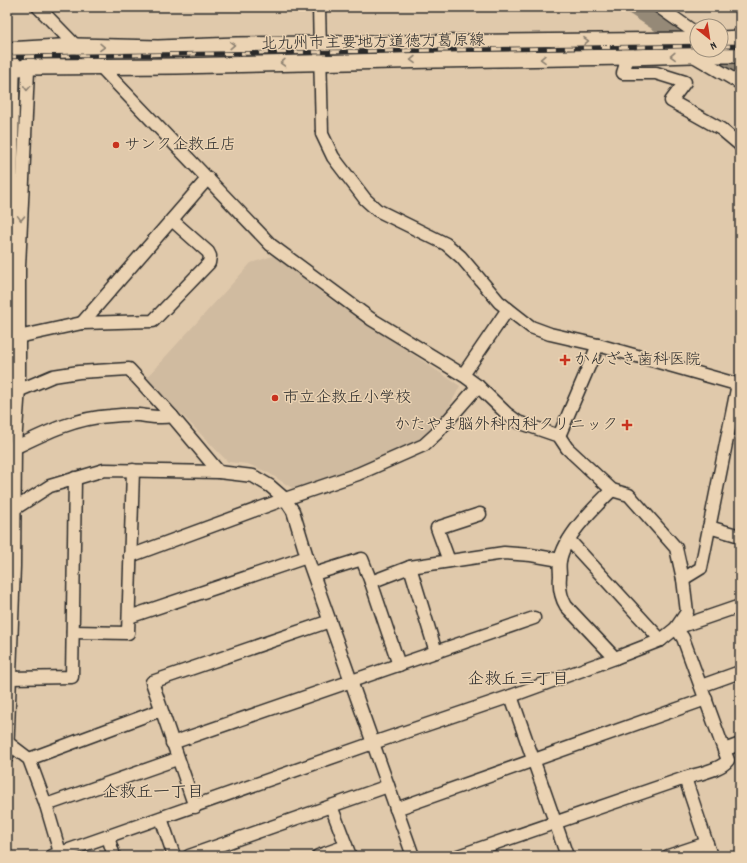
<svg xmlns="http://www.w3.org/2000/svg" width="747" height="863" font-family="Dekko,'Klee One',sans-serif">
	<style>
		.built { fill: #d0bba0 }
		.lines { fill: none; stroke-linecap: round; stroke-linejoin: round }
		.river { stroke: #958977; stroke-width: 18 }
		.minor-casing { stroke: #2b2b2b; stroke-width: 15 }
		.major-casing { stroke: #2b2b2b; stroke-width: 18 }
		.minor { stroke: #ebd3b3; stroke-width: 12 }
		.major { stroke: #ebd3b3; stroke-width: 15 }
		.rail-casing { stroke: #2b2b2b; stroke-width: 4.5 }
		.rail { stroke: #ebd3b3; stroke-width: 3; stroke-dasharray: 9; stroke-linecap: butt }
		.oneway { stroke: #8b7f6f }
		.poi-dot { fill: #c8321e; stroke: #ebd3b3; stroke-width: 1.5 }
		.labels { text-anchor: middle; dominant-baseline: central; stroke-width: 3; stroke-linejoin: round; paint-order: stroke }
		.street-label { font-size: 16px; fill: #2b2b2b; stroke: #ebd3b3 }
		.poi-label { font-size: 16px; fill: #2b2b2b; stroke: #ebd3b3; text-anchor: start }
		.neighbourhood-label { font-size: 17px; fill: #2b2b2b; stroke: #ebd3b3 }
	</style>
	<rect width="100%" height="100%" fill="#e0c9ab"/>
	<filter id="ink" filterUnits="userSpaceOnUse"><feTurbulence type="fractalNoise" baseFrequency=".025" numOctaves="2"/><feDisplacementMap in="SourceGraphic" scale="8" xChannelSelector="R" yChannelSelector="G"/><feConvolveMatrix kernelMatrix="1 2 1 2 8 2 1 2 1" color-interpolation-filters="sRGB"/></filter>
	<g filter="url(#ink)">
		<path class="built" d="M276 255 327 297 460 386 448 409 421 442 304 490 292 488 267 472 248 464 228 462 146 378 251 263Z"/>
		<g class="lines">
			<g class="river">
				<path d="M635 7 670 30"/>
				<path d="M722 60 740 70"/>
			</g>
			<g class="minor-casing">
				<g id="minor">
					<path d="M38 7 76 46 100 66 271 245 371 319 463 375 478 386 506 413 518 422 559 436 567 448 612 490 629 495 676 548 683 579 687 612 676 628 661 640 615 658 511 696 373 743 52 856"/>
					<path d="M319 7 322 134 333 157 365 199 377 210 446 244 461 257 499 302 531 327 550 334 598 345 740 385"/>
					<path d="M659 7 697 34"/>
					<path d="M628 40V57L623 73H656L685 82 671 101 721 129 740 145"/>
					<path d="M692 55 740 83"/>
					<path d="M82 323 208 178"/>
					<path d="M11 339 18 337 82 323 153 321 209 263 210 256 208 252 172 220"/>
					<path d="M463 375 508 309"/>
					<path d="M13 393 53 376 79 372 129 369 172 416 219 472"/>
					<path d="M7 401 14 50"/>
					<path d="M559 436 598 345"/>
					<path d="M8 451C41 435 73 418 110 416 119 415 129 414 138 415 149 416 161 419 172 416"/>
					<path d="M612 490C595 507 564 536 560 561 559 566 560 571 560 576 559 587 560 596 566 606L615 658"/>
					<path d="M11 511 50 486 104 470 219 472 253 476 270 486 285 499 293 511 307 557 413 856"/>
					<path d="M709 527 740 536"/>
					<path d="M569 540 661 640"/>
					<path d="M130 556 285 499 358 474 424 445 436 434 478 386"/>
					<path d="M449 561 437 528 480 514"/>
					<path d="M410 567 436 652"/>
					<path d="M314 574 362 559 371 582"/>
					<path d="M683 579 701 568 738 384"/>
					<path d="M129 617 307 557"/>
					<path d="M676 628 740 606"/>
					<path d="M73 632 128 633 133 470"/>
					<path d="M399 665 371 582 410 567 504 553 531 555 560 560"/>
					<path d="M9 678 72 677 75 478"/>
					<path d="M701 686 740 672"/>
					<path d="M511 696 567 856"/>
					<path d="M8 743 29 759 46 805 61 856"/>
					<path d="M172 743 534 618"/>
					<path d="M724 750 740 744"/>
					<path d="M7 757 14 566 15 444 19 387V267L29 49"/>
					<path d="M29 759 161 710"/>
					<path d="M685 778 711 856"/>
					<path d="M46 805 177 759"/>
					<path d="M331 806 350 856"/>
					<path d="M195 807 152 682 330 621"/>
					<path d="M396 809 706 699"/>
					<path d="M161 818 174 856"/>
					<path d="M108 837 114 856"/>
					<path d="M189 856 388 786"/>
					<path d="M318 856 346 846"/>
					<path d="M458 856 685 778C697 774 721 770 728 760L724 750 683 638 676 628"/>
					<path d="M668 856 707 843"/>
				</g>
			</g>
			<g class="major-casing">
				<g id="major">
					<path d="M721 39 740 38"/>
					<path d="M7 50 76 46 158 48 237 45 697 40"/>
					<path d="M7 69 29 67 177 66 436 60 628 57 692 55H740"/>
				</g>
			</g>
			<use href="#minor" class="minor"/>
			<use href="#major" class="major"/>
			<g class="rail-casing">
				<g id="rail">
					<path d="M721 46H740"/>
					<path d="M7 57 697 46"/>
				</g>
			</g>
			<use href="#rail" class="rail"/>
		</g>
		<defs><path id="oneway-chevron" d="M-2-3.5L2.5 0L-2 3.5" fill="none" stroke-width="1.6" stroke-linecap="round" stroke-linejoin="round"/></defs>
		<g class="oneway">
			<use href="#oneway-chevron" transform="translate(586 41) rotate(-1)"/>
			<use href="#oneway-chevron" transform="translate(232 45) rotate(-2)"/>
			<use href="#oneway-chevron" transform="translate(102 47) rotate(1)"/>
			<use href="#oneway-chevron" transform="translate(673 56) rotate(178)"/>
			<use href="#oneway-chevron" transform="translate(543 59) rotate(179)"/>
			<use href="#oneway-chevron" transform="translate(413 60) rotate(179)"/>
			<use href="#oneway-chevron" transform="translate(283 63) rotate(179)"/>
			<use href="#oneway-chevron" transform="translate(27 88) rotate(93)"/>
			<use href="#oneway-chevron" transform="translate(21 218) rotate(92)"/>
		</g>
	</g>
	<g class="poi-dot">
		<circle cx="116" cy="145" r="4"/>
		<path d="M563 354h4v4h4v4h-4v4h-4v-4h-4v-4h4z"/>
		<circle cx="275" cy="398" r="4"/>
		<path d="M625 419h4v4h4v4h-4v4h-4v-4h-4v-4h4z"/>
	</g>
	<g class="labels">
		<g class="street-label">
			<text transform="translate(373 43) rotate(-1)">北九州市主要地方道徳力葛原線</text>
		</g>
		<g class="poi-label">
			<text x="124" y="145">サンク企救丘店</text>
			<text x="574" y="360">かんざき歯科医院</text>
			<text x="283" y="398">市立企救丘小学校</text>
			<text x="618" y="425" text-anchor="end">かたやま脳外科内科クリニック</text>
		</g>
		<g class="neighbourhood-label">
			<text x="518" y="681">企救丘三丁目</text>
			<text x="153" y="794">企救丘一丁目</text>
		</g>
	</g>
	<rect width="747" height="863" fill="none" stroke="#ebd3b3" stroke-width="24"/>
	<rect x="12" y="12" width="723" height="839" fill="none" stroke="#2b2b2b" stroke-width="1.5" filter="url(#ink)"/>
	<g transform="translate(709 38) rotate(150)"><circle r="19" fill="#ebd3b3" stroke="#9e907d"/>
	<path d="M0-3L7 15L0 10L-7 15Z" fill="#c8321e"/>
	<text y="-6" font-size="11" font-weight="bold" text-anchor="middle" fill="#2b2b2b">N</text>
	</g>
</svg>
